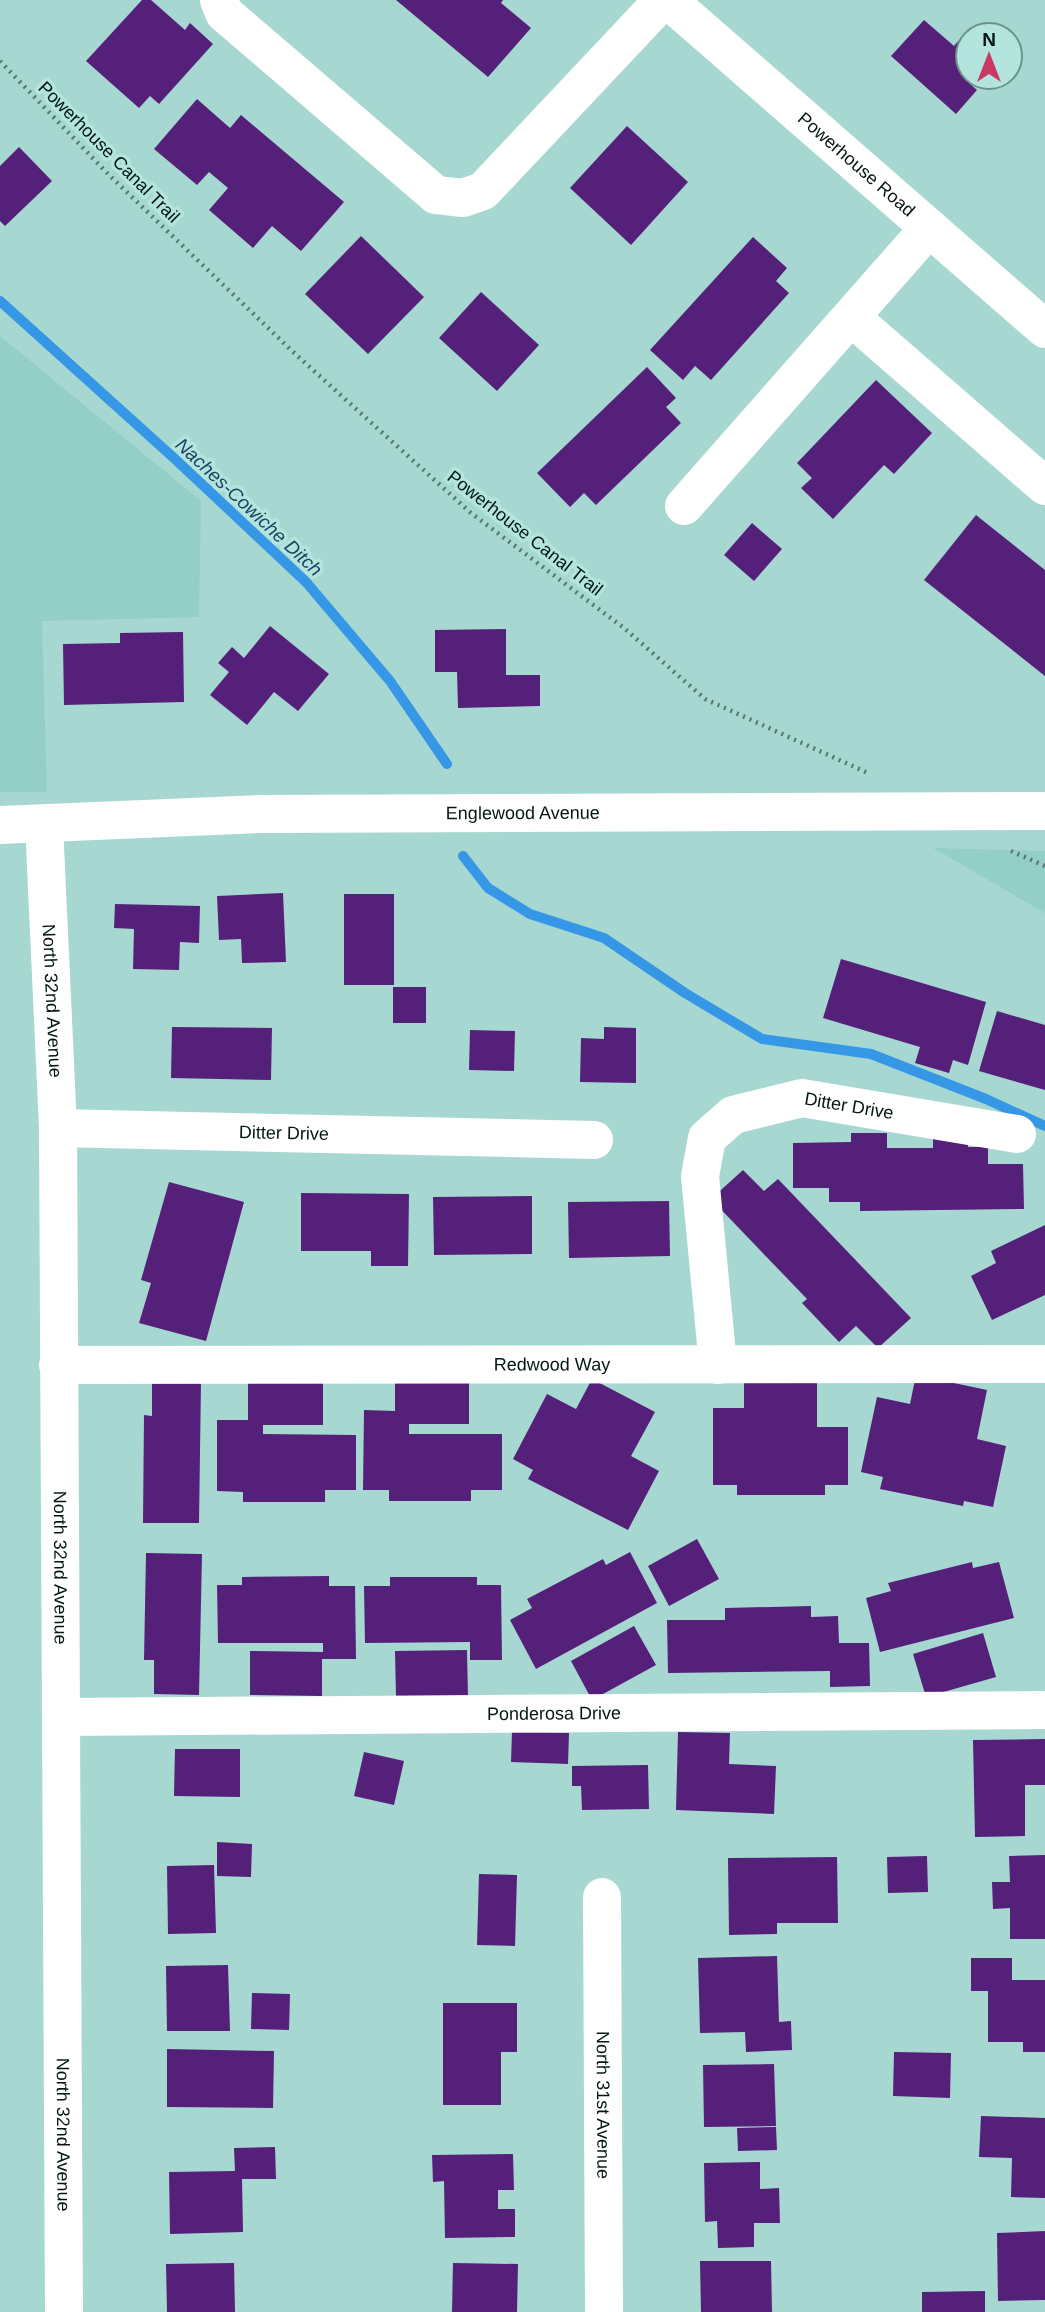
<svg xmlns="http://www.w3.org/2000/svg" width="1045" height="2312" font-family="Arial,sans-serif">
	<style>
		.built { fill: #93cec7 }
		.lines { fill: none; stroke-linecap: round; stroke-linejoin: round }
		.stream { stroke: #3597e5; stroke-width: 10 }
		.building { fill: #54207a }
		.path { stroke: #557672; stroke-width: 4.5; stroke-dasharray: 2 5; stroke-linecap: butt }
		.minor { stroke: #fff; stroke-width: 38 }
		.labels { text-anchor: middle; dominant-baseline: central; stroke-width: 7; stroke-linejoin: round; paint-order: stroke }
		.street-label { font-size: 18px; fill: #041614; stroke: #b3e5de }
		.water-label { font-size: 19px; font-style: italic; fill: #1d4363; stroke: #b3e5de }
	</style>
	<rect width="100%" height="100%" fill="#a7d7d1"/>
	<g class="built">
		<path d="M0 336 201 501 199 617 42 621 47 792H0Z"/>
		<path d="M933 848 1045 851V913Z"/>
	</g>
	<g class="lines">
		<g class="stream">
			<path d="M0 301 175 459 306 582 390 681 447 764"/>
			<path d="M463 856 488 888 530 914 604 938 685 993 762 1039 871 1054 986 1099 1045 1126"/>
		</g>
	</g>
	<g class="building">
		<path d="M142 0H151L185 30 190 23 213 44 159 104 150 96 139 108 86 61Z"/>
		<path d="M396 0H503L501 3 531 28 488 77Z"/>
		<path d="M924 20 954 46 968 30 973 35H968V77H974L969 83 977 90 956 114 891 56Z"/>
		<path d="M197 99 230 128 241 115 344 202 301 251 272 226 253 248 209 210 228 188 209 172 197 185 154 149Z"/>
		<path d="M627 126 688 182 631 245 570 188Z"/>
		<path d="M19 147 52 181 5 226 0 221V166Z"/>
		<path d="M361 236 424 297 368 354 305 294Z"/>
		<path d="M753 237 787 268 776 281 789 293 711 380 695 366 683 380 650 350Z"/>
		<path d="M481 292 539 345 497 391 439 338Z"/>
		<path d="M647 367 676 398 666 407 681 423 596 505 584 493 570 507 537 473Z"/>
		<path d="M876 380 932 433 894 474 884 465 833 519 801 488 812 478 797 463Z"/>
		<path d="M976 515 1045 570V676L924 580Z"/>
		<path d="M752 523 782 549 754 581 724 555Z"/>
		<path d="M270 626 329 674 298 711 274 692 247 725 210 695 229 672 218 663 232 647 244 658Z"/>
		<path d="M506 629V675H540V706L458 708 457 672H435V630Z"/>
		<path d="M183 632 184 702 64 705 63 644 120 643V633Z"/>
		<path d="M283 893 286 962 242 963 241 939 219 940 217 896Z"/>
		<rect x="344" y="894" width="50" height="91"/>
		<path d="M115 904 200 906 199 943 180 942 179 970 133 969 134 929 114 928Z"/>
		<path d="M841 959 986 1002 968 1065 953 1060 949 1073 915 1063 920 1047 823 1018Z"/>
		<rect x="393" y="987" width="33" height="36"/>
		<path d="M997 1011 1045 1025V1090L979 1071Z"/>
		<path d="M172 1027 272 1028 271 1080 171 1078Z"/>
		<path d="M604 1027 636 1028V1083L580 1082 581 1038 604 1039Z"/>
		<path d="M470 1030 515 1031 514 1071 469 1070Z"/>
		<path d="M968 1131V1147H988V1164H1023L1024 1209 860 1211V1202H829V1188H793V1143L851 1142V1133H887V1148H933V1132Z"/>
		<path d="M743 1170 764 1191 778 1179 911 1318 878 1348 856 1326 839 1342 802 1303 807 1299 711 1199Z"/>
		<path d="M169 1182 244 1202 206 1341 139 1323 151 1283 141 1280Z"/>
		<path d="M301 1193 409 1194 408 1266H371V1251H301Z"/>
		<path d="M532 1196V1254L434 1255 433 1197Z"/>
		<path d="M669 1201 670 1256 569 1258 568 1202Z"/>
		<path d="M1045 1225V1295L992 1320 971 1276 996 1263 991 1251Z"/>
		<path d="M744 1374H817V1427H848V1485H825V1495H737V1485H713V1408H744Z"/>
		<path d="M916 1375 987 1390 977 1439 1006 1446 993 1507 964 1501 963 1506 880 1489 883 1477 861 1472 877 1397 910 1404Z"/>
		<path d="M592 1379 655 1412 631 1456 659 1471 628 1530 528 1479 533 1470 513 1459 547 1394 576 1409Z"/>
		<path d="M152 1381 201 1382 199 1523H143L144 1415 152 1416Z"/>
		<path d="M395 1381H469V1424H409V1434H502V1490H471V1501H389V1490H363L364 1410 395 1411Z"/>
		<path d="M248 1382H323V1425H263V1434L356 1435V1490H325V1502H243V1492L217 1491V1420H248Z"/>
		<path d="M697 1539 719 1579 669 1606 648 1566Z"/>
		<path d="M630 1552 657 1603 536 1669 510 1620 532 1608 527 1599 603 1559 606 1565Z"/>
		<path d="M146 1553 202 1554 199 1695 154 1694V1660H144Z"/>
		<path d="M972 1562 973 1568 999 1562 1014 1618 880 1652 866 1598 891 1591 888 1583Z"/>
		<path d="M329 1576V1586H355L356 1659H322V1696L250 1695V1651L323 1652V1643H218L217 1585H242V1577Z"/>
		<path d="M390 1577H477V1585H501L502 1660H470V1642L365 1643 364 1586H390Z"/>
		<path d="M811 1606V1617L838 1616 839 1643H869L870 1686 830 1687V1671L668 1673 667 1620H725V1608Z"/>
		<path d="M634 1626 656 1665 592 1700 571 1661Z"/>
		<path d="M983 1633 996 1677 926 1697 913 1654Z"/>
		<path d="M467 1650 468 1697H396L395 1651Z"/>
		<path d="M512 1732 569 1733 568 1764 511 1762Z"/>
		<path d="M678 1732 730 1733 729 1764 776 1766 774 1814 676 1810Z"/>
		<path d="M1045 1739V1785H1025V1836L975 1837 973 1740Z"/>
		<path d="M175 1749H240V1797L174 1796Z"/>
		<path d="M364 1752 404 1761 394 1805 354 1796Z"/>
		<path d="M648 1765 649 1809 582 1810 581 1786H572V1766Z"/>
		<path d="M217 1842 252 1844 251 1877 217 1876Z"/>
		<path d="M1045 1855V1939H1010V1908L993 1909 992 1882H1010L1009 1856Z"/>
		<path d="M927 1856 928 1892 888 1893 887 1857Z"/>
		<path d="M837 1857 838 1923H777V1934L729 1935 728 1858Z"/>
		<path d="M214 1865 216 1933 168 1934 167 1866Z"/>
		<path d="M479 1874 517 1875 515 1946 477 1945Z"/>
		<path d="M777 1956 779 2022 791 2021 792 2050 746 2052 745 2032 700 2033 698 1958Z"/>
		<path d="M971 1958H1012V1980H1045V2052H1023V2042H988V1991H971Z"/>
		<path d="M228 1965 230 2031H167L166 1966Z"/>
		<path d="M252 1993 290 1994 289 2030 251 2029Z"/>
		<path d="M443 2003H517V2052H501V2105H443Z"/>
		<path d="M167 2049 274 2051 273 2108 167 2107Z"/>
		<path d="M894 2052 951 2053 950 2098 893 2096Z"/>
		<path d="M774 2064 776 2126 704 2127 703 2065Z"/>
		<path d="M981 2116 1045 2118V2198L1011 2197 1012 2158 979 2157Z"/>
		<path d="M776 2127 777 2150 738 2151 737 2128Z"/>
		<path d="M275 2147 276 2179H242L243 2232 170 2234 169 2172 235 2171 234 2148Z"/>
		<path d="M513 2154 514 2190H498V2209H515V2237L445 2238 444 2181 433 2182 432 2155Z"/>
		<path d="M760 2162V2189L779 2188 780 2223H754V2247L718 2248 717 2221 705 2222 704 2163Z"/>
		<path d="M1045 2231V2300L998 2301 997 2233Z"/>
		<path d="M700 2261H771L772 2312H701Z"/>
		<path d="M234 2263 235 2312H167L166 2264Z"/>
		<path d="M453 2263 518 2264 517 2312H452Z"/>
		<path d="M985 2291V2312H922V2292Z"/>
	</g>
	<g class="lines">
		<g class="path">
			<path d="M0 61 108 174 292 351 471 513 624 628 705 699 868 773"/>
			<path d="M1011 851 1045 866"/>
		</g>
		<g class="minor">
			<path d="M219 0 224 13 436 195 463 198 483 191 663 0"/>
			<path id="s1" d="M668 0 1045 329"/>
			<path d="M851 317 1045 486"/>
			<path d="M684 506 929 228"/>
			<path id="s2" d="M44 824 58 1128 64 2312"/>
			<path id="s3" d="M0 825 260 814 1045 811"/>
			<path id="s4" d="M58 1128 594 1140"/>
			<path id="s5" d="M58 1365 1045 1364"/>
			<path id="s6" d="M718 1365 700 1176 707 1138 733 1115 802 1098 1017 1134"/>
			<path id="s7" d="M62 1717 1045 1710"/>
			<path id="s8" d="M602 1897 604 2312"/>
		</g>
	</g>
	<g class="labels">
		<g class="street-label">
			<text transform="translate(109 152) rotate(45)">Powerhouse Canal Trail</text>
			<text stroke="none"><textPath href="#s1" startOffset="250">Powerhouse Road</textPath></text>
			<text transform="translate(525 533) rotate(38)">Powerhouse Canal Trail</text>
			<text stroke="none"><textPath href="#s3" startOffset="523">Englewood Avenue</textPath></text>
			<text stroke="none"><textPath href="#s2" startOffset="177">North 32nd Avenue</textPath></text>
			<text stroke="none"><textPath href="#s6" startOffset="382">Ditter Drive</textPath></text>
			<text stroke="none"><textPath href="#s4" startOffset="226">Ditter Drive</textPath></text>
			<text stroke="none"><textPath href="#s5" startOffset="494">Redwood Way</textPath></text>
			<text stroke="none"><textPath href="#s2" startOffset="744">North 32nd Avenue</textPath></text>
			<text stroke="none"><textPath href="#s7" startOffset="492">Ponderosa Drive</textPath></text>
			<text stroke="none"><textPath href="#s8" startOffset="208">North 31st Avenue</textPath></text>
			<text stroke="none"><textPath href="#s2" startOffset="1311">North 32nd Avenue</textPath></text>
		</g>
		<g class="water-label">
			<text transform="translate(249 507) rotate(43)">Naches-Cowiche Ditch</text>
		</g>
	</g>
	<g transform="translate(989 56)"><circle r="33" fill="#b3e5de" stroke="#6d928d" stroke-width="2"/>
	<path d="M0-5L12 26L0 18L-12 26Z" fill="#c83a64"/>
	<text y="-10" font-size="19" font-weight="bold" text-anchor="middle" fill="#041614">N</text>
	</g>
</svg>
